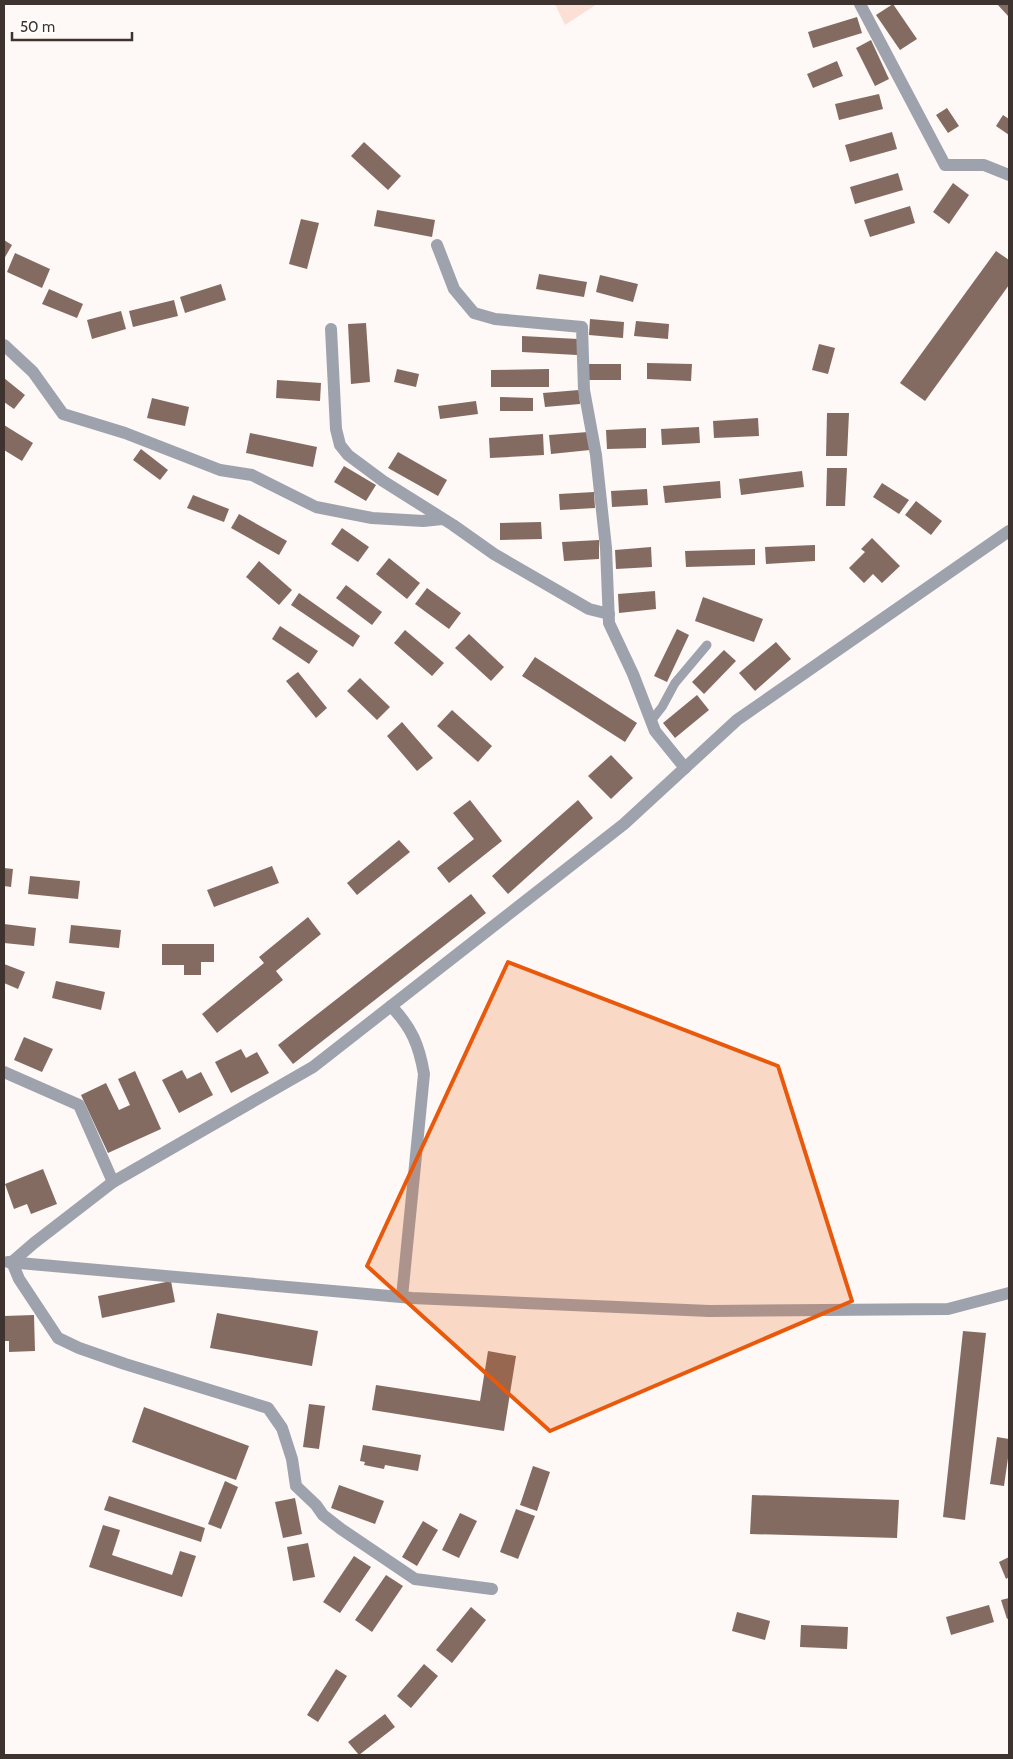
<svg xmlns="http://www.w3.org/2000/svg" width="1013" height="1759" font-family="Cabin,sans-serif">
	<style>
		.green { fill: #fde0d5 }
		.building { fill: #846b62 }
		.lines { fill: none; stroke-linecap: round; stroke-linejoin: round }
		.lane { stroke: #9ea2ad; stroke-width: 9 }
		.street { stroke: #9ea2ad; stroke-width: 12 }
		.marked { fill: #e8590c; fill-opacity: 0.2; stroke: #e8590c; stroke-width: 4; stroke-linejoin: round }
	</style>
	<rect width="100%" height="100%" fill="#fef8f6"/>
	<path class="green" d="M555 4H597L565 25Z"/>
	<g class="building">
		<path d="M893 4 917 39 900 50 876 15Z"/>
		<path d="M997 4H1009V17Z"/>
		<path d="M857 17 862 33 813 48 808 32Z"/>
		<path d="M871 40 889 79 875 86 856 48Z"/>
		<path d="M837 61 843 76 813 88 807 74Z"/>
		<path d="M879 94 883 109 839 120 835 104Z"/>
		<path d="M947 108 959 126 948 133 936 115Z"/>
		<path d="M1003 115 1009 119V135L996 126Z"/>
		<path d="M892 132 897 149 850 162 845 145Z"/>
		<path d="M364 142 401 176 388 190 351 156Z"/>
		<path d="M898 173 903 190 855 204 850 187Z"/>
		<path d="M953 183 969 195 949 224 933 212Z"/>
		<path d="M910 206 915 223 870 237 864 220Z"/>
		<path d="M377 210 435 220 432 237 374 226Z"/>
		<path d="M301 219 319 223 307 269 289 264Z"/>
		<path d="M4 240 12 245 4 259Z"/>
		<path d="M996 251 1009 260V285L925 401 900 383Z"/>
		<path d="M15 253 50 269 42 288 7 272Z"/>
		<path d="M539 274 587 282 584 297 536 289Z"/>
		<path d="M600 275 638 284 633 302 596 292Z"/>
		<path d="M221 284 226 300 185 313 180 297Z"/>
		<path d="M49 289 83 304 77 318 42 304Z"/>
		<path d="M174 300 178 316 133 327 129 311Z"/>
		<path d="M121 311 126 329 92 339 87 320Z"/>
		<path d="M590 319 624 322 623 338 589 335Z"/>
		<path d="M636 321 669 324 668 339 634 336Z"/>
		<path d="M366 323 370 382 351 384 348 324Z"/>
		<path d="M522 336 578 339 577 355 522 352Z"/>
		<path d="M819 344 835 348 828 374 812 370Z"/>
		<path d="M647 363 692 364 691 381 647 379Z"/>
		<rect x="587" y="364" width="34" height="16"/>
		<path d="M397 369 419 374 416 387 394 382Z"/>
		<path d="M549 369V387H491V370Z"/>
		<path d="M4 378 25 395 14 409 4 402Z"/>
		<path d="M277 380 321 383 320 401 276 398Z"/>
		<path d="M579 390 580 404 545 407 543 393Z"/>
		<path d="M500 397 533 398V411H500Z"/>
		<path d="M152 398 189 407 185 426 147 418Z"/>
		<path d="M476 401 478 414 440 419 438 406Z"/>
		<path d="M827 413H849L847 456H826Z"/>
		<path d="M758 418 759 436 714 438 713 421Z"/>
		<path d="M4 425 33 443 22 461 4 450Z"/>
		<path d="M699 427 700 443 662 445 661 429Z"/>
		<path d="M646 428V448L607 449 606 430Z"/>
		<path d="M588 432 590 450 551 454 549 435Z"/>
		<path d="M250 433 317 447 313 467 246 453Z"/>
		<path d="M543 434 544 455 490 458 489 438Z"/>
		<path d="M141 449 168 470 160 480 133 460Z"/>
		<path d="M398 452 447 480 438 496 388 468Z"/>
		<path d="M344 466 376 485 366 501 334 482Z"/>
		<path d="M827 468H847L845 506H826Z"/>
		<path d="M802 471 804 487 741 495 739 479Z"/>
		<path d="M720 481 721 498 665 503 663 486Z"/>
		<path d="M882 483 909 500 899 514 873 497Z"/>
		<path d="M647 489 648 505 612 507 611 491Z"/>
		<path d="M594 492 595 508 560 510 559 494Z"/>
		<path d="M193 495 229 509 224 522 187 508Z"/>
		<path d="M916 501 942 521 931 535 905 515Z"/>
		<path d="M239 514 287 541 279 555 231 528Z"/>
		<path d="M541 522 542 539 500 540V523Z"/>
		<path d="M342 528 369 547 358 562 331 544Z"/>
		<path d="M872 538 900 566 882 583 873 574 864 583 849 568 865 552 861 549Z"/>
		<path d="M599 540V559L564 561 562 542Z"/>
		<path d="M815 545V561L766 564 765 547Z"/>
		<path d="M651 547 652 567 616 569 615 550Z"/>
		<path d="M755 549V565L686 567 685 551Z"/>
		<path d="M389 558 420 583 407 599 376 574Z"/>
		<path d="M259 561 292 590 279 605 246 577Z"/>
		<path d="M346 585 382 612 372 625 336 598Z"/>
		<path d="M427 588 461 613 449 629 415 604Z"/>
		<path d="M655 591 656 609 619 613 618 594Z"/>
		<path d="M299 593 360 636 353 647 291 605Z"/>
		<path d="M703 597 763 619 754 642 695 621Z"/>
		<path d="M280 626 318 651 309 664 272 639Z"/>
		<path d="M677 629 689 635 667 682 654 676Z"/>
		<path d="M405 630 444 663 432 676 394 643Z"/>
		<path d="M469 634 504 667 491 681 455 648Z"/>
		<path d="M776 642 791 659 755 691 739 673Z"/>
		<path d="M724 650 736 661 704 694 692 682Z"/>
		<path d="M535 657 637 723 625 742 522 676Z"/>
		<path d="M298 672 327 708 316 718 286 681Z"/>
		<path d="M360 678 390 707 377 720 347 691Z"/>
		<path d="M697 695 709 710 675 738 663 723Z"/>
		<path d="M452 710 492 746 478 762 437 726Z"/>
		<path d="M402 722 433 758 417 771 387 736Z"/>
		<path d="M611 755 633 778 611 799 588 776Z"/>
		<path d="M470 800 502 841 449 883 437 868 474 839 453 813Z"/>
		<path d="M578 800 593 818 508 894 492 876Z"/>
		<path d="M399 840 410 852 357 895 347 883Z"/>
		<path d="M272 866 279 883 214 907 207 890Z"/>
		<path d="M4 868 13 869 11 887 4 886Z"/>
		<path d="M30 876 80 881 78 899 28 894Z"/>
		<path d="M471 894 486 913 293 1064 278 1045Z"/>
		<path d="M308 917 321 934 276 971 283 980 217 1033 202 1014 264 963 259 957Z"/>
		<path d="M4 924 36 928 34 946 4 943Z"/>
		<path d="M71 925 121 930 119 948 69 943Z"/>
		<path d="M162 944H214V962H201V975H184V965H162Z"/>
		<path d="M4 964 25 972 18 989 4 983Z"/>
		<path d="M56 981 105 992 101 1010 52 998Z"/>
		<path d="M24 1037 53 1049 42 1072 14 1060Z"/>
		<path d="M241 1049 246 1058 257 1052 269 1073 231 1093 215 1062Z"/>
		<path d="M182 1070 187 1079 201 1072 213 1095 179 1113 162 1080Z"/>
		<path d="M135 1071 161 1129 108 1153 81 1095 106 1083 119 1110 130 1105 118 1079Z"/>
		<path d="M43 1169 57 1204 31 1214 27 1204 14 1209 5 1184Z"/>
		<path d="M171 1281 175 1302 102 1318 98 1296Z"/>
		<path d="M217 1313 318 1331 312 1366 210 1348Z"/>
		<path d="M34 1315 35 1351 9 1352V1341H4V1316Z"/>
		<path d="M963 1331 986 1333 965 1520 943 1517Z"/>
		<path d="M488 1351 516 1356 504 1431 372 1410 376 1385 480 1401Z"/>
		<path d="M309 1404 325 1406 319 1449 303 1447Z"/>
		<path d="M144 1407 249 1446 236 1480 132 1442Z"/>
		<path d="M997 1437 1009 1439V1451L1004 1486 990 1484Z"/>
		<path d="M363 1445 421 1455 418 1471 385 1465 384 1469 364 1465 365 1462 360 1461Z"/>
		<path d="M533 1466 550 1472 537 1511 520 1505Z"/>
		<path d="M225 1481 238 1487 221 1529 208 1524Z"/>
		<path d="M339 1485 384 1501 375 1524 331 1508Z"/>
		<path d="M752 1495 899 1500 897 1538 750 1534Z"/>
		<path d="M109 1496 205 1528 201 1542 104 1510Z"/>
		<path d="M295 1498 302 1534 283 1538 275 1502Z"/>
		<path d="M516 1509 535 1516 518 1559 500 1552Z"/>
		<path d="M460 1513 477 1521 459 1558 442 1550Z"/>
		<path d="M423 1521 438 1530 417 1566 402 1557Z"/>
		<path d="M103 1525 120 1530 112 1555 172 1575 180 1551 196 1556 182 1597 89 1567Z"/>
		<path d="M308 1543 315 1577 293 1581 287 1547Z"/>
		<path d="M354 1556 371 1567 340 1613 323 1602Z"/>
		<path d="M1009 1557V1577L1006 1579 999 1562Z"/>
		<path d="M386 1575 403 1586 372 1632 355 1620Z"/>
		<path d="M1009 1598V1618L1007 1619 1001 1600Z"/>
		<path d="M989 1605 994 1622 951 1635 946 1617Z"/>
		<path d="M471 1607 486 1620 452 1663 436 1650Z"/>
		<path d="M737 1612 770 1621 765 1640 732 1631Z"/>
		<path d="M801 1625 848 1627 847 1649 800 1647Z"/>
		<path d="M424 1664 438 1676 411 1708 397 1696Z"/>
		<path d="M336 1669 347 1676 318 1722 307 1715Z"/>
		<path d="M385 1714 395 1727 359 1755 348 1742Z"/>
	</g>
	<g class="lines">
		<path class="lane" d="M651 721 662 707 675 683 707 645"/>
		<g class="street">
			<path d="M860 4 945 165H984L1009 175"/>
			<path d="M437 245 454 289 474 313 495 319 582 327 584 390 596 455 606 548 609 623 633 674 655 731 685 768"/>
			<path d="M331 329 336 429 340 445 348 455 383 481 453 525 494 554 589 609 609 614"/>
			<path d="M4 345 33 372 63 414 125 433 220 470 252 475 316 507 372 518 423 521 442 519"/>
			<path d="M391 1006C412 1028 419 1045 424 1074L402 1297"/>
			<path d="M4 1072 79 1105 113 1182"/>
			<path d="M8 1262 412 1298 709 1311 948 1309 1009 1293"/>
			<path d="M12 1262 34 1243 113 1182 313 1067 624 824 737 720 1009 531"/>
			<path d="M12 1262 19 1279 58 1338 79 1348 125 1364 268 1408 282 1428 292 1459 296 1486 316 1505 323 1515 341 1529 415 1579 492 1589"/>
		</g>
	</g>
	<path class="marked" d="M508 962 778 1066 852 1301 550 1431 367 1266Z"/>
	<rect width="1013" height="1759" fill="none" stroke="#3e332e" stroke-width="10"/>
	<path d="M12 32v8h120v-8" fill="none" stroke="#3e332e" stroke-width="2.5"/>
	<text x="20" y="32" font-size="15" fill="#3e332e" stroke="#ffffff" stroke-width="4" paint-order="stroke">50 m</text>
</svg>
